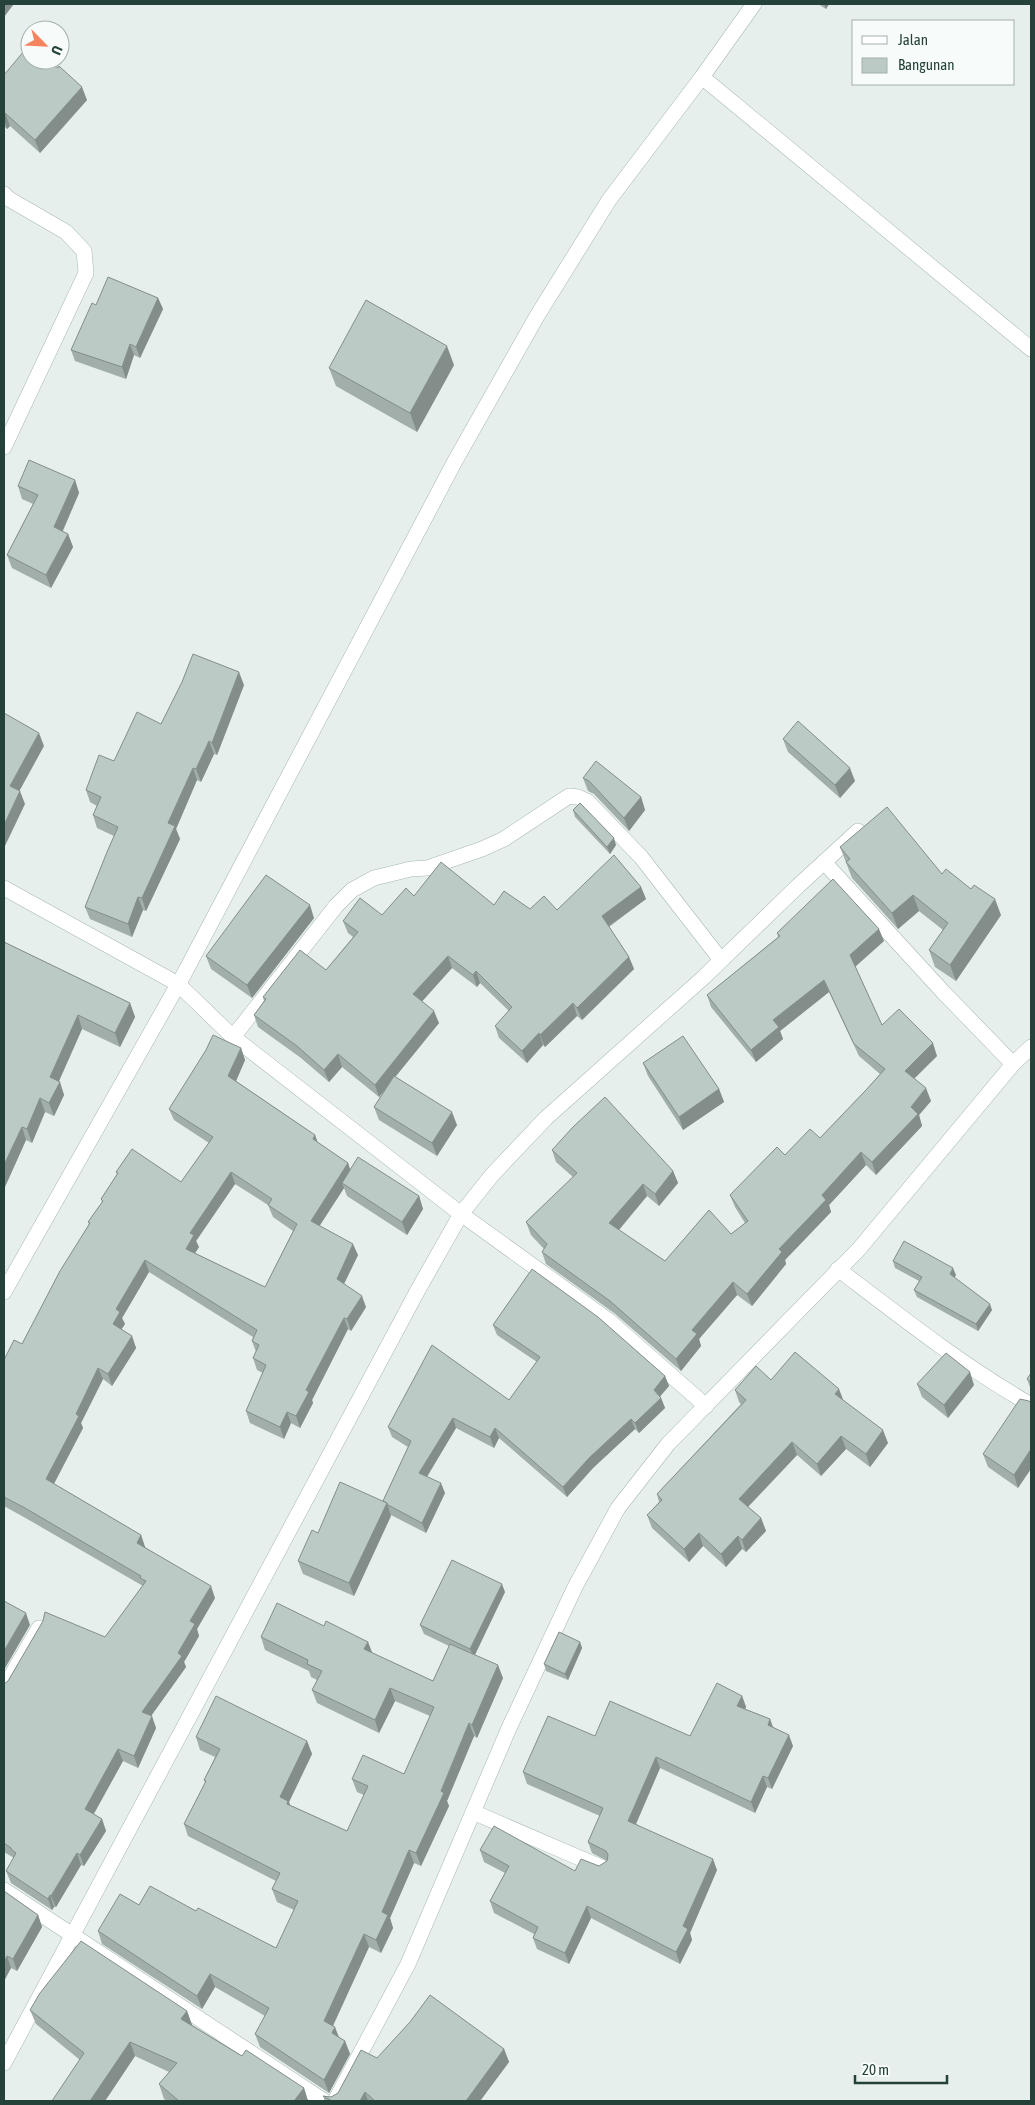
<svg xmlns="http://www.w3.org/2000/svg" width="1035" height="2105" font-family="'Asap Condensed',sans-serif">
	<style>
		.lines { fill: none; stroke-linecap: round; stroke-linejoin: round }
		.service-casing { stroke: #a8b8b2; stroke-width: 16 }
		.minor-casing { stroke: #a8b8b2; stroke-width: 16 }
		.service { stroke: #fff; stroke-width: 15 }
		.minor { stroke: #fff; stroke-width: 15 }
		.wall { fill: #a1aea9; fill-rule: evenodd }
		.shaded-wall { fill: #838d89 }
		.building { fill: #bbcac4; stroke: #838d89; fill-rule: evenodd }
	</style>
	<rect width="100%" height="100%" fill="#e6efeb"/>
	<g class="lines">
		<g class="service-casing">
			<path id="service" d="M473 1812 603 1868"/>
		</g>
		<g class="minor-casing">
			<g id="minor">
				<path d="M702 77 1031 349"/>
				<path d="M4 194 9 199 66 232 84 251 86 273 4 447"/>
				<path d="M4 888 178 984 233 1037 336 906 352 890 374 878 411 869 427 868 482 849 504 839 569 796 578 797 587 801 641 857 721 960"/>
				<path d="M233 1037 461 1214 608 1320 706 1406"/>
				<path d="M1013 1064 1031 1047"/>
				<path d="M838 1269C901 1317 963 1366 1031 1405"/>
				<path d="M4 1292 184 974 455 461 537 316 609 200 702 77 754 4"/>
				<path d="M4 1688 39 1628"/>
				<path d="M4 1890 324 2101"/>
				<path d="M4 2063 419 1288 461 1214 492 1175 546 1118 704 977 798 886 858 831"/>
				<path d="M335 2101 408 1964 509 1728 575 1587 618 1508 668 1444 859 1249 1013 1064 944 993 824 862"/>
			</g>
		</g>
		<use href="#service" class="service"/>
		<use href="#minor" class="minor"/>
	</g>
	<g class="wall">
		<path d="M818 4H829L826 9Z"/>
		<path d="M4 75 87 100 40 153 10 126 7 129 4 126Z"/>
		<path d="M158 298 163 309 140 358 134 355 126 379 75 361 71 350 96 305Z"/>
		<path d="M454 365 417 432 336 386 329 368Z"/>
		<path d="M75 480 79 493 62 531 68 534 73 547 51 588 12 568 7 555 33 504 22 499 18 486Z"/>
		<path d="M244 685 217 755 214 754 201 782 197 780 176 829 180 839 146 911 143 910 132 937 90 919 85 907 114 836 97 828 93 815 97 806 90 802 86 790 114 761 161 724Z"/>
		<path d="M783 739 855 781 840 798 788 752Z"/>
		<path d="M583 778 641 797 645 810 629 831 594 794 588 791Z"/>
		<path d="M573 810 616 845 610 854 575 817Z"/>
		<path d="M840 847 942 874 1001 915 956 981 935 967 929 950 943 930 919 911 898 929 852 878Z"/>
		<path d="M641 887 646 899 609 927 629 957 634 969 582 1020 577 1016 545 1047 543 1045 527 1063 499 1038 495 1026 509 1011 480 983 477 987 452 968 422 1001 439 1023 395 1077 457 1125 437 1156 379 1120 374 1107 386 1088 379 1097 342 1067 329 1082 301 1058 258 1027 254 1015 264 1001 263 997 326 970 353 937 348 933 343 921 382 915 414 896 530 909 557 910Z"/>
		<path d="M314 918 252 998 211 969 206 956Z"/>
		<path d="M777 933 884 941 855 966 882 1025 937 1056 914 1078 931 1101 919 1115 922 1126 876 1175 866 1165 829 1205 831 1212 785 1260 786 1264 752 1306 737 1295 699 1339 701 1346 681 1371 614 1313 546 1264 542 1252 544 1249 531 1235 526 1222 573 1177 556 1162 552 1150 673 1171 678 1183 659 1206 647 1196 618 1230 665 1261 731 1234 745 1223 735 1207 730 1195 785 1155 820 1138 866 1090 880 1074 859 1056 829 992 780 1031 783 1039 756 1062 711 1007 707 995 778 937Z"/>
		<path d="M4 942 130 1003 135 1017 120 1047 82 1029 59 1081 64 1095 54 1116 45 1112 32 1143 26 1140 4 1189Z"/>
		<path d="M241 1048 245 1060 236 1081 315 1135 318 1143 348 1163 350 1170 419 1196 423 1209 407 1235 347 1196 344 1188 319 1226 358 1255 344 1284 366 1307 351 1331 348 1329 312 1400 313 1403 300 1428 291 1423 284 1439 250 1423 246 1411 263 1373 257 1370 253 1358 256 1352 252 1341 253 1337 149 1272 122 1318 125 1324 121 1329 132 1336 136 1348 112 1386 103 1379 81 1423 83 1428 54 1484 141 1535 145 1547 215 1598 197 1629 199 1636 184 1662 186 1667 151 1716 156 1728 138 1768 123 1761 93 1814 102 1819 106 1831 84 1866 81 1865 56 1907H54L52 1910 11 1883 6 1871 14 1858 4 1852V1684L105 1637 143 1586 29 1520 4 1506V1360L22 1344 89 1224 88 1222 102 1202 101 1199 117 1174 116 1172 181 1182 209 1143 174 1120 169 1109ZM235 1184 268 1205 273 1217 293 1231 265 1287 195 1253 199 1247 196 1241Z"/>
		<path d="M643 1063 719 1089 724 1102 683 1130 648 1076Z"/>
		<path d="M893 1261 956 1275 954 1278 992 1310 978 1331 917 1297 914 1290 919 1281 895 1268Z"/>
		<path d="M493 1325 665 1376 669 1386 660 1396 661 1398 665 1408 639 1433 635 1429 593 1468 567 1497 499 1438 494 1448 456 1428 427 1477 445 1493 426 1533 391 1515 354 1596 303 1574 298 1561 318 1533 383 1501 408 1447 392 1437 388 1427 509 1400 537 1362 497 1335Z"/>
		<path d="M1031 1373V1390L1027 1379Z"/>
		<path d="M771 1380 843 1400 888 1443 870 1467 846 1449 821 1476 797 1455 748 1507 761 1518 766 1531 746 1552 742 1549 726 1567 703 1546 689 1562 652 1528 647 1515 659 1502 657 1494 741 1404 739 1402 735 1390Z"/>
		<path d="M917 1384 974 1385 948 1418 922 1397Z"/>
		<path d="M1029 1401 1018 1488 988 1467 983 1454Z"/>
		<path d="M505 1592 474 1655 503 1678 477 1738 474 1736 447 1801 449 1806 421 1866 414 1863 390 1918 393 1928 381 1953 369 1947 333 2026 339 2037 345 2041 350 2054 329 2093 260 2047 255 2034 265 2016 215 1987 202 2009 102 1944 98 1931 139 1905 196 1911 276 1948 294 1910 277 1902 272 1889 276 1881 188 1836 184 1824 205 1783 204 1780 215 1757 200 1750 196 1737 307 1741 312 1754 289 1802 290 1805 347 1831 364 1795 357 1792 352 1779 404 1774 430 1716 395 1701 379 1733 317 1703 312 1690 317 1680 311 1677 309 1671 265 1650 261 1637 324 1626 368 1642 372 1653 433 1681 449 1646 424 1634 420 1625Z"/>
		<path d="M580 1642 582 1648 568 1680 546 1671 544 1664Z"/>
		<path d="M742 1696 746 1707 745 1709 770 1719 773 1727 793 1746 772 1789 767 1787 755 1813 660 1768 636 1824 717 1870 690 1933 692 1940 680 1964 591 1918 569 1964 537 1949 533 1938 534 1934 494 1913 490 1901 505 1873 484 1862 480 1850 575 1871 599 1866 607 1861 592 1853 588 1842 600 1816 527 1784 523 1772 595 1736H690Z"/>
		<path d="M4 1891 38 1915 42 1927 17 1971 11 1968 4 1981Z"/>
		<path d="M30 2010 187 2011 192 2025 242 2056 304 2088 308 2101H167L164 2099 159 2084 169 2072 135 2056 105 2101H52L80 2060 36 2024Z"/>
		<path d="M504 2049 509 2062 480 2101H325L323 2096 331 2097 338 2093 377 2058Z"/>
	</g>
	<g class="shaded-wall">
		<path d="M4 4H14L4 17Z"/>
		<path d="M824 4H829L826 9Z"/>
		<path d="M82 87 87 100 40 153 35 140Z"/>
		<path d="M5 113 10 126 7 129 4 120V114Z"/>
		<path d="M158 298 163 309 140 358 136 347Z"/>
		<path d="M130 344 134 355 126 379 122 367Z"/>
		<path d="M447 346 454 365 417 432 410 413Z"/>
		<path d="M75 480 79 493 59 540 54 527Z"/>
		<path d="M68 534 73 547 51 588 46 575Z"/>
		<path d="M239 672 244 685 217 755 212 743Z"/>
		<path d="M39 733 44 746 15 799 10 786Z"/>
		<path d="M209 741 214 754 201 782 196 769Z"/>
		<path d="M193 768 197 780 176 829 180 839 146 911 142 898 168 823Z"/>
		<path d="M850 768 855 781 840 798 835 785Z"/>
		<path d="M20 791 25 804 4 848V825Z"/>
		<path d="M641 797 645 810 629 831 624 818Z"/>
		<path d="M614 838 616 845 610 854 607 847Z"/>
		<path d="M641 887 646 899 606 928 602 916Z"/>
		<path d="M913 895 919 911 898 929 892 913Z"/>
		<path d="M138 897 143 910 132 937 128 924Z"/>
		<path d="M995 899 1001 915 956 981 950 965Z"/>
		<path d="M310 905 314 918 252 998 247 985Z"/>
		<path d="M879 929 884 941 855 967 850 955Z"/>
		<path d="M448 956 452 968 418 1006 413 994Z"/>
		<path d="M629 957 634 969 582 1020 577 1008Z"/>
		<path d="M476 971 480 983 477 987 473 975Z"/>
		<path d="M824 980 829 992 780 1031 783 1039 756 1062 751 1050 773 1020Z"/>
		<path d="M130 1003 135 1017 120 1047 115 1033Z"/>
		<path d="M573 1003 577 1016 545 1047 540 1035Z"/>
		<path d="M434 1011 439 1023 379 1097 375 1085Z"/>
		<path d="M78 1015 82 1029 55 1090 50 1077Z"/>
		<path d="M539 1033 543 1045 527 1063 522 1051Z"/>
		<path d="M933 1043 937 1056 910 1083 905 1071Z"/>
		<path d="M241 1048 245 1060 233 1088 228 1076Z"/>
		<path d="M338 1054 342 1067 329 1082 324 1070Z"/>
		<path d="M60 1082 64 1095 54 1116 49 1103Z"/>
		<path d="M926 1088 931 1101 919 1115 922 1126 876 1175 872 1162 911 1107Z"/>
		<path d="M719 1089 724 1102 683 1130 679 1117Z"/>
		<path d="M40 1098 45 1112 32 1143 27 1129Z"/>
		<path d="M452 1112 457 1125 437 1156 432 1143Z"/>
		<path d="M22 1127 26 1140 4 1189V1165Z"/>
		<path d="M315 1135 319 1147 313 1139Z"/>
		<path d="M861 1152 866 1165 829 1205 831 1212 785 1260 786 1264 752 1306 747 1294 779 1249 822 1195Z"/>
		<path d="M348 1163 352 1175 342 1183 344 1188 315 1233 311 1221Z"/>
		<path d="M673 1171 678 1183 659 1206 655 1194Z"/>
		<path d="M231 1172 235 1184 196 1241 199 1247 190 1261 186 1249 190 1233Z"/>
		<path d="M643 1184 647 1196 614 1236 609 1223Z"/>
		<path d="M419 1196 423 1209 407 1235 402 1222Z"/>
		<path d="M353 1244 358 1255 341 1290 337 1279Z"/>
		<path d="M145 1260 149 1272 122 1318 125 1324 117 1336 113 1324 116 1309Z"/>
		<path d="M953 1268 956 1275 952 1281 950 1274Z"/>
		<path d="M733 1282 737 1295 699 1339 701 1346 681 1371 676 1359 692 1330Z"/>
		<path d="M362 1296 366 1307 351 1331 347 1319Z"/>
		<path d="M990 1304 992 1310 978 1331 976 1324Z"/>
		<path d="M344 1318 348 1329 312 1400 313 1403 300 1428 296 1416 306 1390Z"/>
		<path d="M132 1336 136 1348 112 1386 108 1374Z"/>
		<path d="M98 1368 103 1379 81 1423 83 1428 50 1491 46 1479 76 1414Z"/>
		<path d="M970 1372 974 1385 948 1418 944 1405Z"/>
		<path d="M665 1376 669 1386 657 1400 654 1390Z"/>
		<path d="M839 1389 844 1402 835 1394Z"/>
		<path d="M661 1398 665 1408 639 1433 635 1423Z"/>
		<path d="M287 1412 291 1423 284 1439 280 1427Z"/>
		<path d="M453 1418 456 1428 423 1483 419 1473Z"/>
		<path d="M631 1419 635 1429 593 1468 567 1497 563 1487 589 1458Z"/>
		<path d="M495 1428 499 1438 494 1448 490 1437Z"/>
		<path d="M883 1430 888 1443 870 1467 866 1454Z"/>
		<path d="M841 1436 846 1449 821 1476 817 1464Z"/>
		<path d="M792 1442 797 1455 744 1511 739 1499Z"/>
		<path d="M1031 1449V1469L1018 1488 1014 1475Z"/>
		<path d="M441 1483 445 1493 426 1533 422 1523Z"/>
		<path d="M387 1503 391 1516 354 1596 349 1583Z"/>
		<path d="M761 1518 766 1531 746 1552 742 1540Z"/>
		<path d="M699 1533 703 1546 689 1562 684 1549Z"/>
		<path d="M141 1535 145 1547 141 1554 137 1543Z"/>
		<path d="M738 1536 742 1549 726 1567 721 1554Z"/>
		<path d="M502 1584 505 1592 474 1657 470 1649Z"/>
		<path d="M211 1586 215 1598 197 1629 199 1636 184 1662 186 1667 146 1723 142 1712 178 1653 190 1621Z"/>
		<path d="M26 1613 30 1625 4 1670V1651Z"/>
		<path d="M368 1642 373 1655 364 1649Z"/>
		<path d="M580 1642 582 1648 568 1680 565 1674Z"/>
		<path d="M498 1665 503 1678 477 1738 472 1725Z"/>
		<path d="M390 1688 395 1701 379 1733 375 1720Z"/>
		<path d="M742 1696 746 1707 741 1718 737 1706Z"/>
		<path d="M152 1716 156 1728 138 1768 134 1756Z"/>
		<path d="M770 1719 774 1731 768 1725Z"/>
		<path d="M469 1723 474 1736 447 1801 449 1806 421 1866 416 1853Z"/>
		<path d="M789 1735 793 1746 772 1789 768 1778Z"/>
		<path d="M307 1741 312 1754 289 1802 293 1814 280 1797Z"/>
		<path d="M118 1749 123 1761 90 1821 85 1809Z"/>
		<path d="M656 1757 660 1768 632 1833 628 1821Z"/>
		<path d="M763 1776 767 1787 755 1813 751 1802Z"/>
		<path d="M102 1819 106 1831 84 1866 80 1855Z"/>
		<path d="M409 1850 414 1863 390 1918 393 1928 381 1953 376 1940 382 1912Z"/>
		<path d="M77 1853 81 1865 56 1907 51 1896Z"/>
		<path d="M713 1859 717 1870 690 1933 692 1940 680 1964 676 1952 683 1926Z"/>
		<path d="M50 1895 54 1907 52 1910 48 1899Z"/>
		<path d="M587 1906 591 1918 569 1964 565 1953Z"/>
		<path d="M38 1915 42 1927 17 1971 13 1959Z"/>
		<path d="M364 1934 369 1947 329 2034 324 2021Z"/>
		<path d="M7 1956 11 1968 4 1981V1962Z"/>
		<path d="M210 1974 215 1987 202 2009 197 1996Z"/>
		<path d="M187 2011 192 2025 187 2033 181 2019Z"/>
		<path d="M335 2027 340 2040 332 2033Z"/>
		<path d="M345 2041 350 2054 329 2093 324 2080Z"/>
		<path d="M130 2042 135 2056 105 2101H90Z"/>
		<path d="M504 2049 509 2062 480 2101H466Z"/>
		<path d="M304 2088 308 2101H294Z"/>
		<path d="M365 2092 368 2101H360Z"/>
	</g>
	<g class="building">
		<path d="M29 45H30V60H48L58 68 59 66 82 87 35 140 5 113 4 114V75Z"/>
		<path d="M108 277 158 298 136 347 130 344 122 367 71 350 92 303 96 305Z"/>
		<path d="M366 300 447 346 410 413 329 368Z"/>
		<path d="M29 460 75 480 54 527 68 534 46 575 7 555 38 495 18 486Z"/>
		<path d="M193 654 239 672 212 743 209 741 196 769 193 768 168 823 175 826 142 898 138 897 128 924 85 907 107 852 118 827 93 815 101 797 86 790 99 755 114 761 137 712 161 724 182 682Z"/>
		<path d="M4 713 39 733 10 786 20 791 4 825Z"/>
		<path d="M798 721 850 768 835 785 783 739Z"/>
		<path d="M596 761 641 797 624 818 589 781 583 778Z"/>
		<path d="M580 803 614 838 607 847 573 810Z"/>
		<path d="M887 807 942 874 946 869 971 889 974 885 995 899 950 965 929 950 948 923 913 895 892 913 846 862 850 859 840 847Z"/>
		<path d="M614 855 641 887 602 916 629 957 577 1008 573 1003 540 1035 539 1033 522 1051 495 1026 512 1007 476 971 473 975 448 956 413 994 434 1011 375 1085 338 1054 324 1070 297 1046 254 1015 266 999 263 997 300 950 326 970 358 932 343 921 360 898 382 915 406 888 414 896 441 862 494 905 504 891 530 909 544 896 557 910Z"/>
		<path d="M266 875 310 905 247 985 206 956Z"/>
		<path d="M833 879 879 929 850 955 882 1025 899 1009 933 1043 905 1071 926 1088 911 1107 918 1114 872 1162 861 1152 822 1195 826 1200 779 1249 782 1252 747 1294 733 1282 692 1330 697 1334 676 1359 610 1301 542 1252 547 1244 526 1222 577 1173 552 1150 573 1127 605 1097 673 1171 655 1194 643 1184 609 1223 665 1261 709 1210 731 1234 748 1221 730 1195 777 1147 785 1155 810 1129 820 1138 866 1090 885 1069 854 1044 824 980 773 1020 779 1027 751 1050 707 995 780 936 777 933Z"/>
		<path d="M4 942 130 1003 115 1033 78 1015 50 1077 60 1082 49 1103 40 1098 27 1129 22 1127 4 1165Z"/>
		<path d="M213 1035 241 1048 228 1076 315 1135 313 1139 348 1163 311 1221 353 1244 337 1279 362 1296 347 1319 344 1318 306 1390 309 1392 296 1416 287 1412 280 1427 246 1411 266 1365 253 1358 259 1345 252 1341 257 1330 145 1260 116 1309 120 1312 113 1324 132 1336 108 1374 98 1368 76 1414 79 1416 46 1479 141 1535 137 1543 211 1586 190 1621 195 1624 178 1653 182 1656 142 1712 152 1716 134 1756 118 1749 85 1809 102 1819 80 1855 77 1853 51 1896 50 1895 48 1899 6 1871 16 1853 11 1849V1848L4 1843V1684L8 1681 43 1621 45 1612 105 1637 146 1581 140 1578 141 1576 25 1508 4 1497V1360L14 1340 22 1344 60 1271 90 1223 88 1222 103 1201 101 1199 118 1173 116 1172 132 1149 181 1182 213 1137 169 1109 206 1050ZM231 1172 272 1199 268 1205 297 1224 265 1287 186 1249 194 1235 190 1233Z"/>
		<path d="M683 1036 719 1089 679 1117 643 1063Z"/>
		<path d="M394 1076 452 1112 432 1143 374 1107Z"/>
		<path d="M358 1157 419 1196 402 1222 342 1183Z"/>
		<path d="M904 1241 953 1268 950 1274 990 1304 976 1324 914 1290 922 1277 893 1261Z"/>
		<path d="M532 1269 598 1317 665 1376 654 1390 661 1398 635 1423 631 1419 589 1458 563 1487 495 1428 490 1437 453 1418 419 1473 441 1483 422 1523 388 1505 387 1503 383 1501 411 1441 388 1427 432 1345 509 1400 540 1357 493 1325Z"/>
		<path d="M795 1352 839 1389 835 1394 883 1430 866 1454 841 1436 817 1464 792 1442 739 1499 761 1518 742 1540 738 1536 721 1554 699 1533 684 1549 647 1515 662 1500 657 1494 746 1400 735 1390 756 1366 771 1380Z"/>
		<path d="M946 1353 970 1372 944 1405 917 1384Z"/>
		<path d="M1031 1373V1382L1027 1379Z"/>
		<path d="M1020 1399 1029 1401 1031 1403V1449L1014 1475 983 1454Z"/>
		<path d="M340 1482 387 1503 349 1583 298 1561 312 1530 318 1533Z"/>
		<path d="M452 1560 502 1584 470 1649 420 1625Z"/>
		<path d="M4 1601 26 1613 4 1651Z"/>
		<path d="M277 1603 324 1626 326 1621 368 1642 364 1649 433 1681 450 1644 498 1665 472 1725 469 1723 441 1791 444 1793 416 1853 409 1850 382 1912 388 1915 376 1940 364 1934 324 2021 335 2027 332 2033 345 2041 324 2080 255 2034 269 2008 210 1974 197 1996 98 1931 120 1894 139 1905 150 1886 196 1911 198 1908 276 1948 298 1901 272 1889 280 1873 184 1824 206 1781 204 1780 220 1749 196 1737 216 1696 307 1741 280 1797 288 1801 287 1804 347 1831 368 1786 352 1779 363 1755 404 1774 434 1707 390 1688 375 1720 312 1690 322 1671 307 1664 308 1660 261 1637Z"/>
		<path d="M559 1632 580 1642 565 1674 544 1664Z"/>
		<path d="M717 1683 742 1696 737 1706 770 1719 768 1725 789 1735 768 1778 763 1776 751 1802 656 1757 628 1821 713 1859 683 1926 688 1929 676 1952 587 1906 565 1953 533 1938 538 1927 490 1901 509 1866 480 1850 494 1826 575 1871 581 1859 599 1866 607 1861 608 1855 606 1851 588 1842 603 1808 523 1772 548 1716 595 1736 610 1701 690 1736Z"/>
		<path d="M4 1891 38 1915 13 1959 7 1956 4 1962Z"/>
		<path d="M81 1941 187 2011 181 2019 242 2056 246 2050 304 2088 294 2101H179L159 2084 177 2063 130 2042 90 2101H52L84 2053 30 2010 40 1993Z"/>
		<path d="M430 1995 504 2049 466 2101H375L365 2092 360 2101H332L323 2096 331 2097 338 2093 361 2050 377 2058 410 2022Z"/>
	</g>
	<rect width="1035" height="2105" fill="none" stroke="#24423a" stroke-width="10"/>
	<rect x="852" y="20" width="162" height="65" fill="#f7fbf9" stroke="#a3b1ad"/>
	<rect x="862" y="36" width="25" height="8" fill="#ffffff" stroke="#a3b1ad"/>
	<text x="898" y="45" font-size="15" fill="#24423a">Jalan</text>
	<rect x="862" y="58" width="25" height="15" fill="#bbcac4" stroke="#a3b1ad"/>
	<text x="898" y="70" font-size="15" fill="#24423a">Bangunan</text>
	<g transform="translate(45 45) rotate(114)"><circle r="24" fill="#f7fbf9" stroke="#a3b1ad"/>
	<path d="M0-4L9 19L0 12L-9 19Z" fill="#f4845f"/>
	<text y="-8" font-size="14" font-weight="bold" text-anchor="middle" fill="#24423a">U</text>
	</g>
	<path d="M855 2075v8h92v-8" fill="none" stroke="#24423a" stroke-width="2.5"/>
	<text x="862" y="2075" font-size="15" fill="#24423a" stroke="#f7fbf9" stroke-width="4" paint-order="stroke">20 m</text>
</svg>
